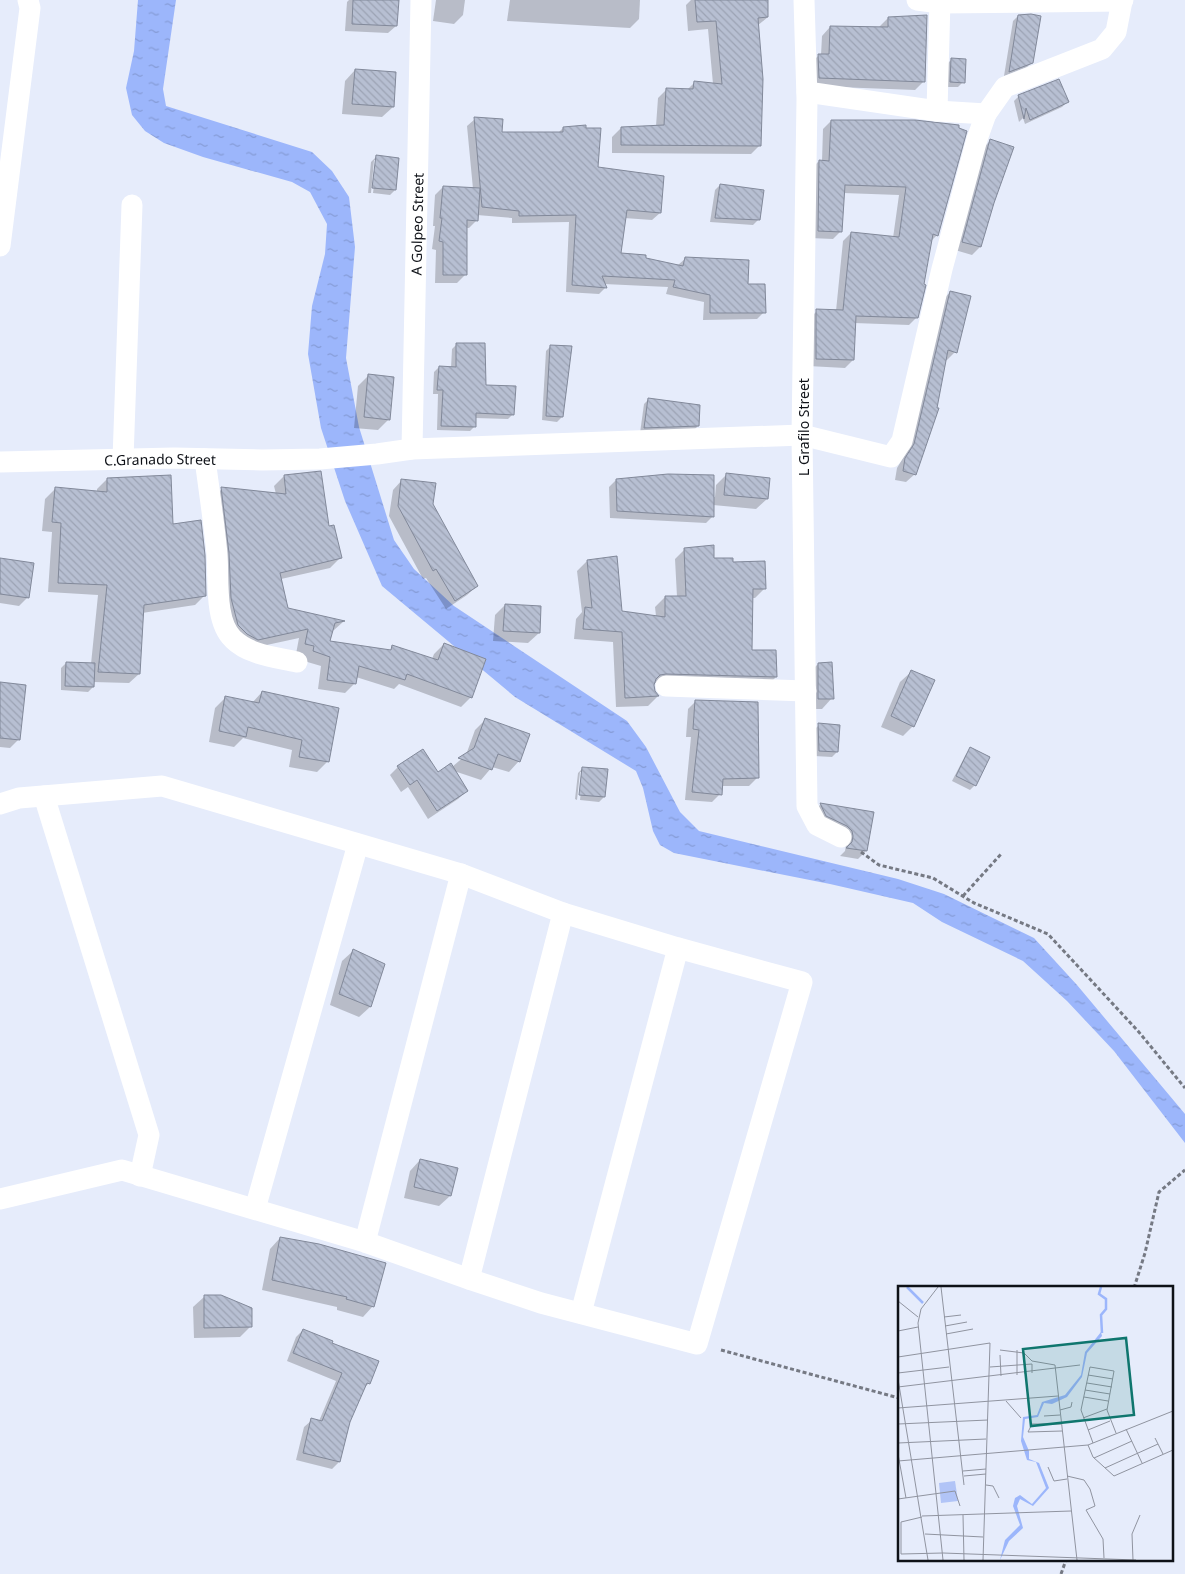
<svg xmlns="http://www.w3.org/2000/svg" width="1185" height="1574" font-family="'Noto Sans',sans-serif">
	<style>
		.water { fill: url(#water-ripples) }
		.shadow { fill: #0003 }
		.building { fill: url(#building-back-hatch); stroke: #82899a }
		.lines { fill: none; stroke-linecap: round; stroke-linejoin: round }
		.path { stroke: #757983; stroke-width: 3; stroke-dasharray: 4 2.5; stroke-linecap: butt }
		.minor { stroke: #fff; stroke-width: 21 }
		.labels { text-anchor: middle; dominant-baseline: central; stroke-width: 4; stroke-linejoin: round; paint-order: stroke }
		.street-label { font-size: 14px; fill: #0e1117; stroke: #fff }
		.inset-river { fill: none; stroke: #9cb6fb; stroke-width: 2.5 }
		.inset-road { fill: none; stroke: #9094a0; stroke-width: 1 }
		.view { fill: #0f766e; fill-opacity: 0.15; stroke: #0f766e; stroke-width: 2.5 }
		.inset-edge { fill: none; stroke: #0e1117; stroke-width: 2.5 }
	</style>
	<defs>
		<pattern id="water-ripples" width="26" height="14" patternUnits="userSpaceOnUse" patternTransform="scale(1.25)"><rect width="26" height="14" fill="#9cb6fb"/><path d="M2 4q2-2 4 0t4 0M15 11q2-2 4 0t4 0" fill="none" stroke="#859bd6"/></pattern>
		<pattern id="building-back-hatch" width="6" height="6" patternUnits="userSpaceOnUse" patternTransform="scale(1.25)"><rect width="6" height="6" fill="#b7bfd2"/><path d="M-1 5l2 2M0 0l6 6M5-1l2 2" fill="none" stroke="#9ca3b4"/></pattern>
	</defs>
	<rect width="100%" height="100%" fill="#e6ecfb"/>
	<path class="water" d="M138 0H176L163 89 166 106 312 152 332 171 349 197 355 247 346 358 359 427 394 540 414 569 454 606 627 721 646 747 680 812 699 831 898 879 944 894 1034 938 1077 985 1185 1114V1143L1114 1051 1067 1001 1023 961 942 922 913 903 830 884 674 853 660 845 653 831 643 788 636 771 515 697 382 586 345 501 321 428 308 354 312 306 325 254 327 224 310 192 292 182 203 157 164 143 145 131 132 115 126 88 134 51Z"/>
	<g class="shadow">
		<path d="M349 0H398L396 26 388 33 345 31 347 2Z"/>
		<path d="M436 0H465L463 15 454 24 433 21Z"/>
		<path d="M510 0H640L639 19 630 28 507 21Z"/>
		<path d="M691 0H766L768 17 757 26 760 145 751 154 612 153V137L621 128 656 126 658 98 667 89 687 90 695 82 713 84 708 29 688 31 686 5Z"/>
		<path d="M1018 16H1040L1032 62 1027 67 1004 76 1013 21Z"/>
		<path d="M888 18 924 81 915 90 811 86 810 64 819 55H821L822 36 830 27H879Z"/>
		<path d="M951 60 963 82 958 87H946V65Z"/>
		<path d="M355 70 393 107 382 117 342 114 345 81Z"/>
		<path d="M1019 96 1067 102 1062 107 1025 124 1023 118 1019 122 1014 101Z"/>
		<path d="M475 119 501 133H558L563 128 597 168 660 213 652 220 624 218 619 255 678 265 686 258 746 286 764 312 757 319 703 320 704 302 666 294 668 287 604 284 606 287 599 294 566 292 569 222 512 223V218L477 215V220L469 228H466L465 275 457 283H435L436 250 432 249 435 226H433L435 195 443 187 473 189 467 126Z"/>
		<path d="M831 121 915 122 937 235 931 241 917 317 909 325 854 323 853 360 845 368 808 366 809 319 817 311H836L843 241 851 233 893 238 899 195 843 193 841 231 833 239 810 238 811 169 819 161H822L823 129Z"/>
		<path d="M991 140 992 202 980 247 972 255 955 250 982 149Z"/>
		<path d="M376 157 395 190 390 195 373 193 377 160H374L371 193H368L371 162Z"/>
		<path d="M720 185 758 220 753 225 710 222 715 190Z"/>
		<path d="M950 292 955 352 947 360H945L915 474 906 482 895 480 897 468 906 453 942 301Z"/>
		<path d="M457 344 484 386 513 414 508 419 475 418V426L470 431 437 430 438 394H433L434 372 439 367 451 368 452 349Z"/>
		<path d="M551 346 562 417 557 422 542 420 546 351Z"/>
		<path d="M368 376 389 419 378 430 354 428 358 386Z"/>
		<path d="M649 399 698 426 693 431 640 433 644 404Z"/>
		<path d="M727 474 767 499 756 509 713 505V516L706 523 610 518 609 487 616 480 715 497 716 485Z"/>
		<path d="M284 476 328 528 340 558 330 568 281 579 287 609 343 622 334 630 332 631 329 643 389 651 393 647 432 659 434 654 444 644 471 697 461 707 399 684 394 689 356 677 355 683 345 693 318 689 321 666 304 661 296 654 299 638 248 649 232 640 212 498 222 489 276 494 274 486Z"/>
		<path d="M107 479 172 526 205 595 195 605 142 613 139 674 129 683 93 682V687L88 692 61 690V668L66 663 91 664 98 595 48 592 52 532 42 531 45 499 55 489 97 492V489Z"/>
		<path d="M402 480 432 504 477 586 467 595 446 609 426 578 423 579 389 516 393 490Z"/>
		<path d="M685 549 712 560 732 563 765 588 755 598H752L751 652 776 677 766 687 655 683H653L654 692 658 696 648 706 616 707 613 642 574 639 576 619 582 612 577 571 587 561 621 612 656 616 655 607 665 597H677L675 559Z"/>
		<path d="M0 559 28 597 19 606 0 603Z"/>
		<path d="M505 605 539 633 528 643 493 641 495 615Z"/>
		<path d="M818 664 832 698 822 709H808V674Z"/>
		<path d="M911 672 913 726 903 736 881 727 900 682Z"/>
		<path d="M0 683 19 739 10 748 0 747Z"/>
		<path d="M262 692 328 761 317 772 289 767 292 750 243 738 234 747 209 742 215 708 225 698 252 703Z"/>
		<path d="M696 701 757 778 749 786H721L720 794 712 802 685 800 691 737H686L688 709Z"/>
		<path d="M485 720 519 761 509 772 492 767 481 780 454 771 467 791 458 799 428 819 408 787 401 792 390 775 398 767 437 774 452 767 466 755 475 730Z"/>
		<path d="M819 725 837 752 832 757 814 756V730Z"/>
		<path d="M971 749 975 785 970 790 952 781 966 754Z"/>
		<path d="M583 768 604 797 599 802 580 800 583 772H580L577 800 575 799 578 773Z"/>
		<path d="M820 805 872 813 866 851 858 859 840 856 845 851 846 845 812 813Z"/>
		<path d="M353 951 384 964 370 1007 359 1017 330 1005 342 961Z"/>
		<path d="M420 1160 450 1196 439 1206 404 1198 410 1171Z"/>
		<path d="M280 1238 373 1306 363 1317 337 1310V1307L262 1290 270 1249Z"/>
		<path d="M204 1297 251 1326 240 1337 194 1338 193 1307Z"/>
		<path d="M303 1330 330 1344 369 1383 363 1389 349 1421 339 1462 332 1469 296 1460 304 1427 312 1420 319 1421 336 1381 287 1361 296 1337Z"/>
	</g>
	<g class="building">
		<path d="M353 0H399L397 26 352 24Z"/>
		<path d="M695 0H768V17L758 18 763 79 761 146 621 145V127L664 125 666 88 693 89 694 81 722 84 716 21 697 22Z"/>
		<path d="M1031 14 1041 16 1033 63 1009 72 1018 15Z"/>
		<path d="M927 15 925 82 819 78 818 54H829L830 26 888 27V17Z"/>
		<path d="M951 58 966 59 965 83 950 82Z"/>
		<path d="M355 69 396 72 394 107 352 104Z"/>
		<path d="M1059 79 1069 102 1030 120 1026 108 1024 119 1018 95Z"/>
		<path d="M474 117 503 119 502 132H563V127L586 125V128H601L598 167 664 176 661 213 627 210 621 253 646 255V258L683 266 685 257 749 260 748 284H765L766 313H710V295L673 287 675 280 602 276 607 288 572 285 576 215 519 216V211L482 207Z"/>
		<path d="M831 120H915L959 125V128L967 131 938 236 933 234 924 284 926 285 918 318 856 316 854 360 816 359V309L843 310 851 232 899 237 906 187 845 185 842 232 818 231 819 160 829 161Z"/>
		<path d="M990 139 1014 147 994 203 981 247 962 242Z"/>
		<path d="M376 155 399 158 396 190 372 188Z"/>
		<path d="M720 184 764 190 760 220 715 218Z"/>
		<path d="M443 186 480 188 478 221 467 220V275H443V242L439 241 442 218H440Z"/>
		<path d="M950 291 971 296 957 353 948 350 937 408H939L916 475 903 471 905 458 914 444Z"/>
		<path d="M456 343H485L486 385 516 386 514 415 476 413V427L441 426 443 390H437L439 366 456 367Z"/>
		<path d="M550 345 572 346 563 417 546 416Z"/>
		<path d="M368 374 394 377 390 420 364 417Z"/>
		<path d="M648 398 700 405 699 426 644 428Z"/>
		<path d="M321 471 329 526 334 525 342 558 280 573 288 608 345 621 335 623 330 641 391 650 392 645 438 660 444 643 486 659 472 698 407 674 405 680 359 666 356 684 327 680 330 657 313 651 314 646 305 644 308 629 258 640 247 634 238 625 231 598 229 553 221 487 286 494 284 475Z"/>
		<path d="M726 473 770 478 768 499 724 495Z"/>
		<path d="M668 474 714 475V517L617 511 616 479Z"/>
		<path d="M171 475 173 524 201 520 205 555 206 596 144 605 140 674 98 672 107 585 58 583 61 523 52 522 55 487 107 492V478Z"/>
		<path d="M401 479 436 483 433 504 478 586 455 601 436 569 433 571 398 506Z"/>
		<path d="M714 545V558H733V562L765 561 766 589H753L752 650H776L777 677 666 674 660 675 656 679 654 685 655 691 659 696 625 698 622 632 583 629 585 607 592 608 587 560 617 556 622 611 665 617V596H686L684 548Z"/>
		<path d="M0 558 34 563 29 598 0 594Z"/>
		<path d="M505 604 541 606 540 633 503 631Z"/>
		<path d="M66 662 95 663 94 687 65 686Z"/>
		<path d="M832 662 834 699H818V663Z"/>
		<path d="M911 670 935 680 914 727 891 716Z"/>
		<path d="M0 682 26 685 20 740 0 738Z"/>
		<path d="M262 691 339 708 329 762 299 757 302 740 248 727 246 737 219 731 225 696 259 703Z"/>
		<path d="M695 700 758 702 759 778 723 779 722 795 692 792 699 730 693 729Z"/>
		<path d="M485 718 530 734 520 762 498 754 492 770 458 758 474 748Z"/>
		<path d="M818 723 840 725 838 752 819 751Z"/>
		<path d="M970 747 990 757 976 786 956 776Z"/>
		<path d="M423 749 438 772 451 763 468 791 437 811 417 780 410 785 397 766Z"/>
		<path d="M582 767 608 769 605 797 579 795Z"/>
		<path d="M820 803 874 812 867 851 846 848 852 842 853 836 852 831 847 826 826 816Z"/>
		<path d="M353 949 385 964 371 1007 339 994Z"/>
		<path d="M420 1159 458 1168 451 1196 414 1187Z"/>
		<path d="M280 1237 319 1244 386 1263 374 1307 346 1299 347 1297 272 1280Z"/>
		<path d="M204 1295H221L252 1308V1327L204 1328Z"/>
		<path d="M303 1329 333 1341 332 1343 379 1361 370 1384 367 1383 350 1422 340 1462 303 1453 311 1418 322 1421 342 1373 293 1353Z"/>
	</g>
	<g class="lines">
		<g class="path">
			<path d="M861 852 879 865 933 878 974 903 1048 934 1138 1031 1185 1088"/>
			<path d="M963 896 1002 853"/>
			<path d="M1134 1288 1145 1253 1159 1192 1185 1170"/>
			<path d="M721 1350 899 1398"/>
			<path d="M1061 1574 1066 1560"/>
		</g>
		<g class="minor">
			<path d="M804 0 807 99 802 435 807 806 817 825 841 837"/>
			<path d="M917 0 940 3 1122 1 1123 0"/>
			<path d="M807 92 937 111 940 0"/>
			<path d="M937 111 986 114"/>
			<path d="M0 246 30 8 28 0"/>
			<path id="s1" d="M412 449 421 0"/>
			<path d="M123 459 132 205"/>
			<path d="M205 459C209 490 214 522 217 554 219 578 214 621 233 639 249 655 275 657 297 662"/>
			<path id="s2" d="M0 462 174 458 262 460 320 459 377 454 412 449 802 435 891 457 902 441 942 269 977 139 986 114 1005 87 1102 49 1116 32 1122 1"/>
			<path d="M666 686 806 691"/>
			<path d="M44 796 149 1135 140 1176"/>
			<path d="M0 804 19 798 162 786 461 874 563 913 678 948 802 982 697 1344 541 1303 469 1279 365 1242 122 1170 0 1199"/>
			<path d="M255 1209 358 844"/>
			<path d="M365 1242 461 874"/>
			<path d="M469 1279 563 913"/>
			<path d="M581 1313 678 948"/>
		</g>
	</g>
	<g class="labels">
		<g class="street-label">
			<text stroke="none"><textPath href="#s1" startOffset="225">A Golpeo Street</textPath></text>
			<text transform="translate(803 427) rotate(-90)">L Grafilo Street</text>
			<text stroke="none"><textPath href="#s2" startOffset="160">C.Granado Street</textPath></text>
		</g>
	</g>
	<g transform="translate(898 1286)">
		<rect width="275" height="275" fill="#e6ecfb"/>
		<path d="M57 195 60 215 43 217 41 197Z" fill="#b1c4f7"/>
		<path d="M203 46 204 50 189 67 184 91 169 111 154 118 146 117 140 131 127 133 125 151 131 165V173L141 177 151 202 135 220 122 213 119 220 125 242 111 255 102 274 107 254 122 239 115 220 117 212 122 209 134 218 148 202 138 176 129 174 123 155 125 131 139 129 144 116 167 109 183 89 187 66Z" fill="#9cb6fb"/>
		<path class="inset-river" d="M9 1 25 17M203 1 201 8 208 13V23L203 29 204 47"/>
		<path class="inset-road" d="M40 1 23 23 20 37 45 274M43 1 66 199M0 15 20 31M46 31 63 29M47 40 69 36M0 45 20 41M48 48 75 43M102 64 126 67 127 88M119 64V89M126 67 134 75 157 79 179 274M102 69 103 90M0 71 92 57 85 274M92 81 134 78V87M0 87 51 81M190 89 215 93M0 93 30 274M189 97 214 101M0 101 182 79M187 104 212 108M186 111 210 115M108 115 123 132M0 122 160 110M162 124 173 121 174 116M146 130 162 129M185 132 209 123M0 138 90 134M163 138H134L130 146 164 145M228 143 244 177M190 144 212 135M257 152 265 168M0 157 88 153M195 157 183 124 192 81 216 85 209 124 218 147M190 159 195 171 216 190 275 164M0 168 8 212M196 172 234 155M0 175 190 159 275 125M150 181 156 195 169 193M207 182 260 158M65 185 88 183M66 190 88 188M169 190 186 194 192 203 197 220 188 224 205 253 206 272M88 199 95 200 101 212M0 213 57 205 62 220M65 229 66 274M24 230 173 225M24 231 3 236V268L45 267M27 248 85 251M45 267 238 274M235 274 234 248 242 229"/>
		<path class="view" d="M228 52 236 129 133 140 125 63Z"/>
		<rect width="275" height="275" class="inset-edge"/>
	</g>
</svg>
